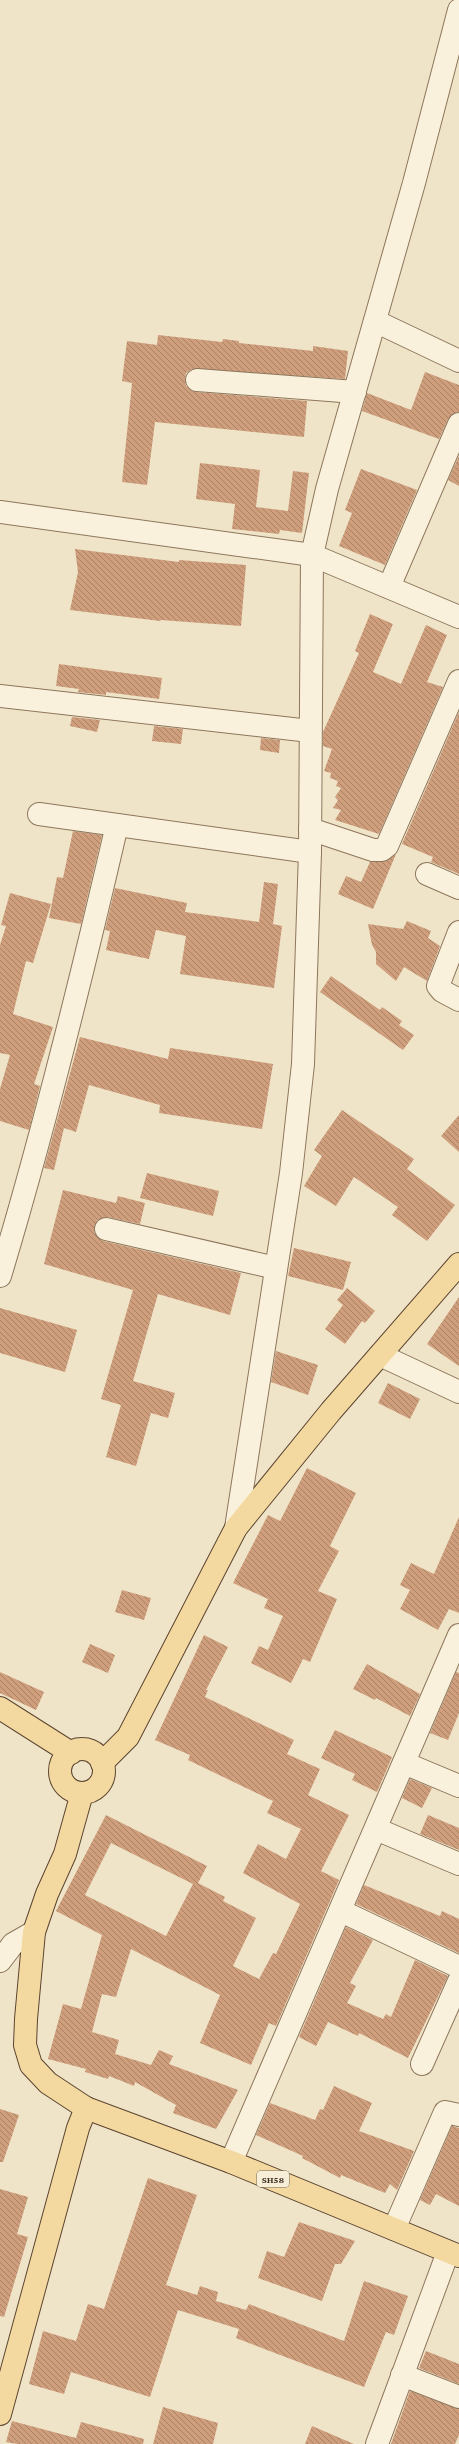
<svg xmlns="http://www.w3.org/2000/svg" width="459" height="2444" font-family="'Crimson Pro',serif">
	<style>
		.building { fill: url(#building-back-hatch); fill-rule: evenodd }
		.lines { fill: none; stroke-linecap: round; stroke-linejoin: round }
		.minor-casing { stroke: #8d765c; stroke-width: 24 }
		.major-casing { stroke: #5b4430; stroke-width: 24 }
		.minor { stroke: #faf1dc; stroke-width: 22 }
		.major { stroke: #f3d9a0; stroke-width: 22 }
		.labels { text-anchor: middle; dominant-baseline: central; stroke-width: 4; stroke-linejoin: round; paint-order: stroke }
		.shield { fill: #f7eed8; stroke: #756857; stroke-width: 1 }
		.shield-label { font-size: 10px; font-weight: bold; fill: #3d2e20 }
	</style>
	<defs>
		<pattern id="building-back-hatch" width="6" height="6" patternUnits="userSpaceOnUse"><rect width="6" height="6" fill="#cf9f7d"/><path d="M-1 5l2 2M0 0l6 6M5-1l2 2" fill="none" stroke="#a98266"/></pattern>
	</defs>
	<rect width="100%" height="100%" fill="#f0e4c8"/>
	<g class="building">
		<path d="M158 335 222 342 223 339 239 341V343L313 351V346L348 351 345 379 192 369 186 373 185 379 186 386 196 392 307 401 304 437 155 422 147 485 122 482 132 383 122 381 127 341 157 345Z"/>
		<path d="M425 372 459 385V412L452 414 448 419 439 439 362 411 367 393 411 410Z"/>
		<path d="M459 456V486L448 480Z"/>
		<path d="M200 463 260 470 256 507 288 511 293 471 309 473 302 533 280 530 279 534 232 529 235 504 196 499Z"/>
		<path d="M361 469 417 490 385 565 339 546 352 513 345 510Z"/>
		<path d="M75 549 179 562V560L246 565 241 626 161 620 160 621 70 610 78 572Z"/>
		<path d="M370 614 393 624 373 672 401 684 426 625 447 635 427 682 443 687 379 834 335 820 341 810 333 808 338 800 335 797 341 788 336 786 338 781 330 778 331 773 324 771 332 749 323 746V732L359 653 355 651Z"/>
		<path d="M59 664 162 678 159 699 106 692V695L78 692 79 689 56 686Z"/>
		<path d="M459 712V874L431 862 433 857 402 844Z"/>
		<path d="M72 717 100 720 97 732 70 726Z"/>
		<path d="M154 726 183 729 181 744 152 741Z"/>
		<path d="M261 738 280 740 279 753 260 750Z"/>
		<path d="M73 831 102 835 81 924 49 918 57 877 63 878Z"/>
		<path d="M396 854 373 909 338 894 346 876 361 882 370 862H382Z"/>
		<path d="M264 882 278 884 273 924 282 926 274 988 180 974 186 936 156 930 149 959 106 950 110 931 105 930 115 888 187 903 185 912 259 922Z"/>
		<path d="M10 893 51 904 33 963 26 961 13 1014 53 1027 34 1084 40 1086 29 1130 0 1121V1089L10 1055 0 1053V945L6 926 1 925Z"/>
		<path d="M407 921 431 931 428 938 440 946 427 981 404 967 396 981 376 964V952L372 945 368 924 403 929Z"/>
		<path d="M331 976 380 1010 382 1007 402 1021 399 1025 414 1035 403 1050 320 992Z"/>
		<path d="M80 1037 168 1059 170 1048 273 1064 262 1129 159 1113 160 1105 89 1085 76 1132 64 1128 54 1170 44 1168Z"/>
		<path d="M342 1110 414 1159 407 1169 455 1205 427 1241 392 1215 398 1207 354 1177 336 1206 304 1186 322 1156 314 1150Z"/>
		<path d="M459 1115V1152L441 1136Z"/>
		<path d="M147 1173 219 1191 213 1216 140 1198Z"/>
		<path d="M63 1190 116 1203 118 1196 145 1203 140 1224 108 1217 97 1220 94 1232 103 1241 241 1273 230 1315 158 1294 133 1381 175 1393 168 1418 151 1413 136 1466 106 1457 121 1405 101 1399 133 1290 44 1264Z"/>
		<path d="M294 1248 351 1262 343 1290 288 1276Z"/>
		<path d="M347 1288 375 1311 365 1323 362 1321 345 1344 325 1329 343 1305 337 1300Z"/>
		<path d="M459 1297V1366L427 1344Z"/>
		<path d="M0 1308 77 1330 65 1372 0 1353Z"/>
		<path d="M276 1351 318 1365 308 1395 271 1382Z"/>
		<path d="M388 1383 420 1399 410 1419 378 1403Z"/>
		<path d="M307 1468 356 1493 330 1546 339 1551 318 1591 337 1599 310 1662 303 1659 291 1683 251 1663 259 1646 268 1650 283 1616 264 1608 268 1599 233 1583 268 1515 280 1521Z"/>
		<path d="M459 1517V1613L449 1609 438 1630 400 1609 410 1590 400 1585 411 1563 434 1574Z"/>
		<path d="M122 1590 151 1598 144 1620 115 1612Z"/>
		<path d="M204 1635 228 1647 206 1690H208L205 1697 294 1740 287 1754 320 1769 308 1795 349 1815 321 1871 339 1880 276 2026 269 2023 251 2065 200 2043 220 1995 131 1949 116 1997 102 1994 92 2032 119 2040 115 2054 151 2065 159 2050 173 2056 169 2064 238 2090 216 2129 173 2113 176 2105 135 2082 134 2086 109 2076 108 2079 85 2072 86 2069 48 2059 63 2004 81 2009 102 1935 56 1911 106 1815 207 1866 198 1883 225 1897 223 1901 256 1918 233 1966 259 1979 273 1953 276 1954 300 1904 243 1873 258 1844 286 1859 301 1829 267 1813 273 1801 188 1760 190 1755 155 1740ZM111 1843 193 1884 166 1936 85 1895Z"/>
		<path d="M90 1644 115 1655 108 1673 82 1662Z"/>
		<path d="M367 1664 420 1694 410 1716 376 1698 375 1700 353 1689Z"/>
		<path d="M0 1672 44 1692 36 1710 0 1693Z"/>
		<path d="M456 1672 459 1673V1713L448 1740 430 1733Z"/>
		<path d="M335 1730 392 1757 377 1792 352 1780 355 1774 321 1758Z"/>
		<path d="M410 1779 432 1788 422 1808 402 1798Z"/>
		<path d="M428 1815 459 1828V1850L420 1834Z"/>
		<path d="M364 1885 440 1916 442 1911 459 1919V1953L356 1904Z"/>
		<path d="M346 1927 373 1940 350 1983 356 1986 347 2003 383 2019 386 2014 391 2017 415 1960 448 1976 408 2058 359 2033 358 2036 328 2022 316 2046 299 2037Z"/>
		<path d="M334 2086 372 2103 359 2131 414 2151 397 2190 390 2184 385 2193 341 2175 340 2178 302 2158 303 2156 256 2135 270 2103 315 2120 320 2109 323 2110Z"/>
		<path d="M0 2109 19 2115 3 2162H0Z"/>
		<path d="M452 2126 459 2128V2206L436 2194 430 2205 420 2200Z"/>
		<path d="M148 2178 197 2195 166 2285 197 2295 200 2286 218 2292 216 2301 246 2310 249 2304 344 2341 364 2281 408 2296 394 2335 386 2332 364 2387 236 2338 239 2329 178 2310 150 2397 71 2372 64 2394 29 2384 43 2331 76 2341 88 2304 104 2309Z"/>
		<path d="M0 2189 28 2197 17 2234 28 2237 4 2317 0 2316Z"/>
		<path d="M299 2222 355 2241 341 2264H335L322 2301 258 2278 267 2251 284 2257Z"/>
		<path d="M426 2351 459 2364V2384L419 2368Z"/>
		<path d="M410 2391 459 2409V2435L455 2444H391Z"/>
		<path d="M163 2407 218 2423 213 2444H153Z"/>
		<path d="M12 2421 76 2438 81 2422 144 2439 143 2444H17L6 2442Z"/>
		<path d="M312 2426 354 2444H305Z"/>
	</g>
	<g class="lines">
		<g class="minor-casing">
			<g id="minor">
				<path d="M375 321 459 361"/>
				<path d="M197 380 355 392"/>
				<path d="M0 512 312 555 459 617"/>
				<path d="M389 587 459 424"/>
				<path d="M0 696 310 731"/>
				<path d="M39 814 310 852"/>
				<path d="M310 829 373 850H382L387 846 459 681"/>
				<path d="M427 874 459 888"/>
				<path d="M459 932 438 986 442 991 459 1000"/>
				<path d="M106 1229 276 1268"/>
				<path d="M0 1276C45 1127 82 976 117 825"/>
				<path d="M380 1355 459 1392"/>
				<path d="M236 1528 291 1173 303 1064 310 852 312 555 327 489 414 183 459 10"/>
				<path d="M404 1763 459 1786"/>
				<path d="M376 1829 459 1864"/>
				<path d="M341 1911 459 1967"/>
				<path d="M0 1961 13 1944 34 1932"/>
				<path d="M422 2064 459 1981"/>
				<path d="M231 2162 459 1635"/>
				<path d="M394 2229 445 2112 459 2115"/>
				<path d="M402 2375 459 2397"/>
				<path d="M377 2444 448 2252"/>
			</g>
		</g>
		<g class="major-casing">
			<g id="major">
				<path d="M0 1708 71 1753"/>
				<circle cx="82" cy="1771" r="22"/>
				<path d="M102 1763 128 1737 236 1528 331 1411 459 1264"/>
				<path d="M82 1793 65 1854 47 1894 34 1932 26 2019 25 2045 31 2065 48 2083 86 2108 231 2162 459 2256"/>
				<path d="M0 2414 78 2128 86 2108"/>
			</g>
		</g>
		<use href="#minor" class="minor"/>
		<use href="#major" class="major"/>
	</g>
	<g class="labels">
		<rect class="shield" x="257" y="2171" width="32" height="16" rx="3"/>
		<g class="shield-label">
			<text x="273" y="2179">SH58</text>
		</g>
	</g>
</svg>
